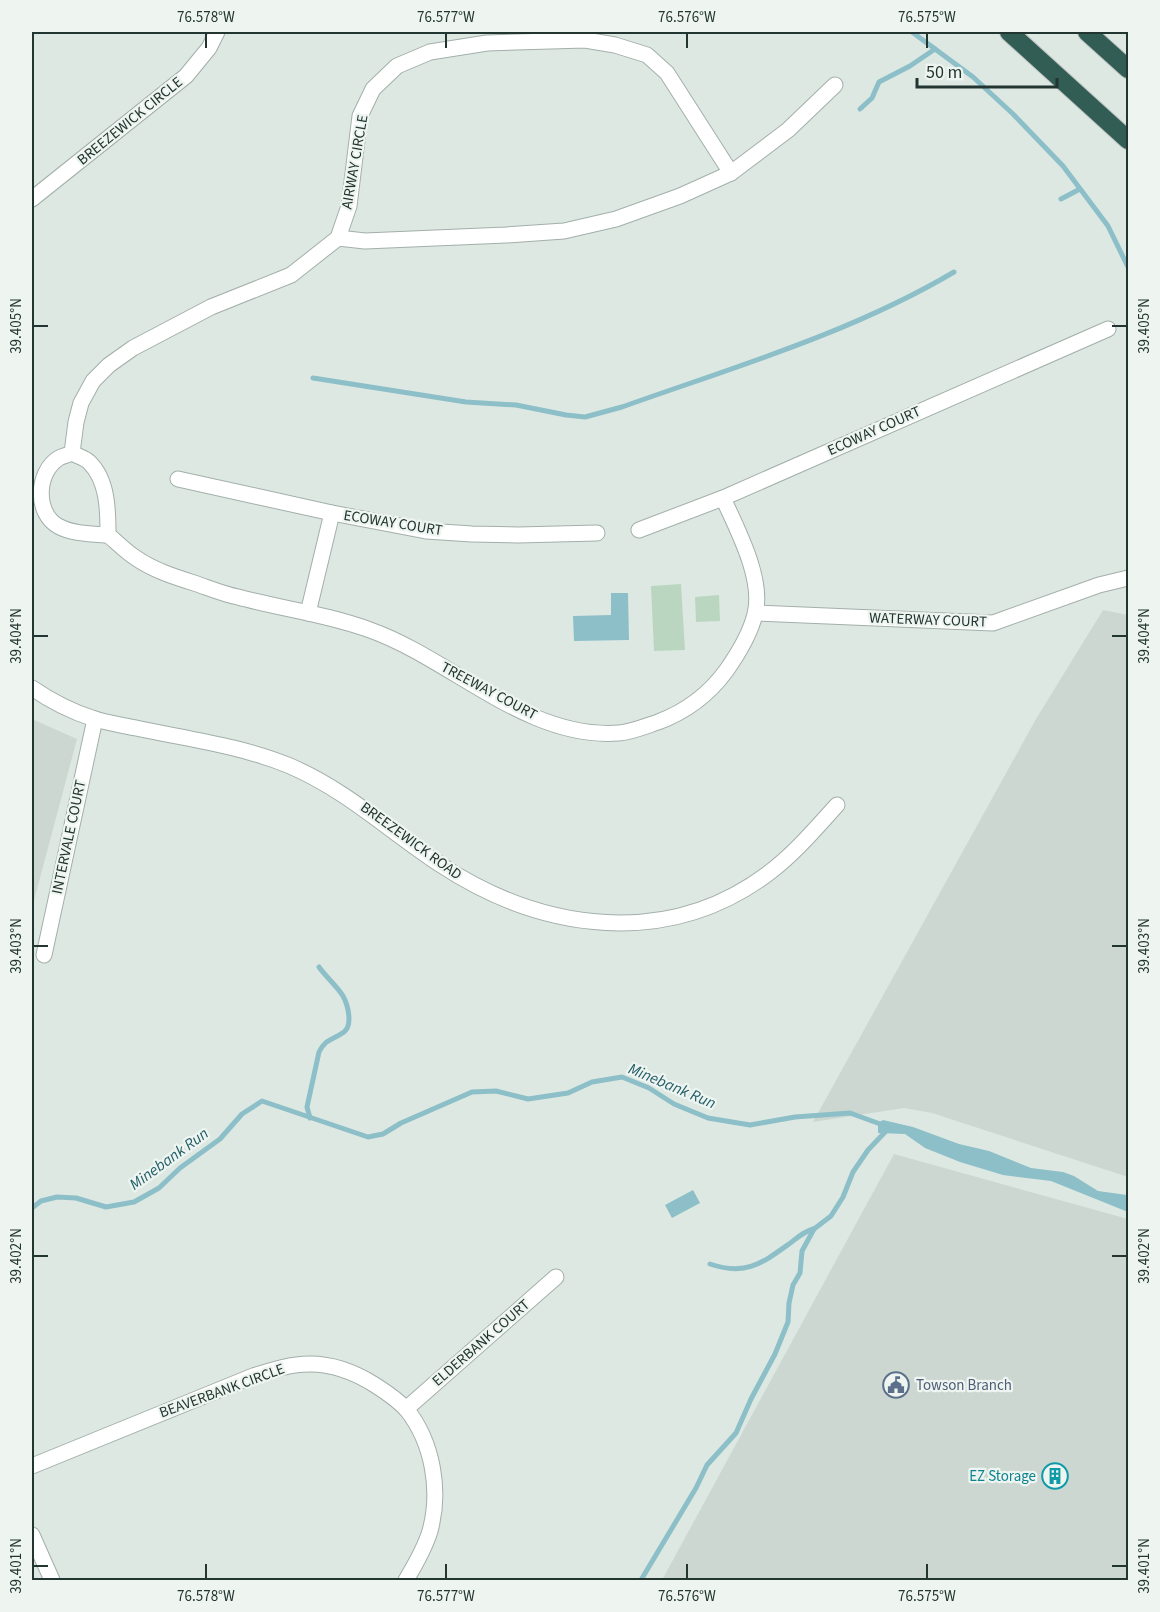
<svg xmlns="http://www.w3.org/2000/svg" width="1160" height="1612" font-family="'Source Sans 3',sans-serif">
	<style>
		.built { fill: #cdd7d2 }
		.green { fill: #bad6c1 }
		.water { fill: #8cbfc7 }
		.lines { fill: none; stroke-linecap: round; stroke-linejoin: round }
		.stream { stroke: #8cbfc7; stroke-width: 5 }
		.minor-casing { stroke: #a2afaa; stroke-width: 17 }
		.motorway-casing { stroke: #bdc2c1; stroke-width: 20 }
		.minor { stroke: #fff; stroke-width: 15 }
		.motorway { stroke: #325d54; stroke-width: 18 }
		.ticks { fill: none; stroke: #223530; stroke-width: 2 }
		.labels { text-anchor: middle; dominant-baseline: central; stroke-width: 4.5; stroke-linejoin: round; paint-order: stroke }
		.street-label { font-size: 15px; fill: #223530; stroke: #eef5f1 }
		.service-label { font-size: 15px; fill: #4e5e75; stroke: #eef5f1; text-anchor: start }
		.culture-label { font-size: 15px; fill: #0d838f; stroke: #eef5f1; text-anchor: end }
		.water-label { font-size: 16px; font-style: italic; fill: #245f69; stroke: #eef5f1 }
		.neatline { fill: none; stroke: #223530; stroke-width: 2 }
		.ticks-label { font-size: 15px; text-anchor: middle; fill: #223530 }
	</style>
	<rect width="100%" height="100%" fill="#dee8e3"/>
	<g class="built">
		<path d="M1103 610 1128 615V1177L932 1113 904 1108 813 1122 1036 719Z"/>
		<path d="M32 719 77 739 32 908Z"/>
		<path d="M894 1154 1128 1219V1580H662Z"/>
	</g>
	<g class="green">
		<path d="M681 584 685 650 654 651 651 586Z"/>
		<path d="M719 595 720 621 696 622 695 597Z"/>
	</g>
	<g class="water">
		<path d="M611 593H628L629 640 574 641 573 616 611 615Z"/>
		<path d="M883 1120 913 1127 959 1144 989 1151 1031 1168 1063 1172 1074 1176 1098 1191 1127 1195 1128 1212 1051 1181 1003 1175 960 1162 925 1148 905 1134 878 1133V1123Z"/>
		<path d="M693 1190 700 1203 672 1218 665 1205Z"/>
	</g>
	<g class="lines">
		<g class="stream">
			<path d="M912 32 973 77 1013 114 1063 166 1108 226 1128 267"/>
			<path d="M860 109 872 98 879 82 910 66 935 49"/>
			<path d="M1061 199 1080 189"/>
			<path d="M313 378 466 402 516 405 566 415 585 417 622 407C734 367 851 333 954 272"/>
			<path d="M310 1118 307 1107 319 1052C326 1038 333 1040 344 1032 353 1025 348 1005 343 996 337 986 326 977 319 967"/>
			<path d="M32 1208 41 1201 57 1197 76 1198 106 1207 134 1202 159 1188 180 1168 220 1139 242 1114 262 1101 368 1137 383 1134 401 1123 472 1092 496 1091 528 1099 568 1093 592 1082 622 1077 649 1088 674 1104 708 1118 750 1125 795 1117 850 1113 883 1125"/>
			<path d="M710 1264C745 1276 761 1264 789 1244 797 1238 803 1232 813 1229"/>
			<path d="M641 1580 696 1488 707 1465 736 1433 751 1399 775 1354 788 1322 789 1303 793 1285 800 1273 802 1251 814 1229 831 1216 843 1197 853 1172 868 1150 888 1129"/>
		</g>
		<g class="minor-casing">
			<g id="minor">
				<path d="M32 199 186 76 209 48 217 32"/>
				<path d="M338 238 349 206 360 116 373 89 397 66 430 52 487 43 585 40 615 45 647 55 667 73 731 173"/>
				<path d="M72 453 76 422 81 403 93 381 109 365 133 348 211 307 291 275 338 238 365 241 506 235 564 231 616 219 680 196 731 173 788 130 835 85"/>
				<path d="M72 453C77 456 85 458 89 462 108 480 108 511 108 535 92 534 72 534 58 526 35 513 36 472 59 458 62 456 68 455 72 453Z"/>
				<path d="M178 479 332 513 426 531 472 534 518 535 597 533"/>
				<path d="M639 530 723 498 1108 329"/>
				<path d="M108 535C117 542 126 552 136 558 153 570 175 577 194 583 209 588 223 594 238 597 282 609 327 614 370 630 452 659 527 740 619 733 632 732 646 726 658 722 685 712 709 694 726 671 738 654 750 635 755 614 764 579 737 529 723 498"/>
				<path d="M308 613 332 513"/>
				<path d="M756 613 993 623 1099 585 1128 578"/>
				<path d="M32 688C51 701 70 711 92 718 106 723 122 725 136 728 187 739 242 746 290 766 348 791 389 831 441 865 543 932 669 949 770 872 795 853 816 828 837 805"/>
				<path d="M44 955 95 719"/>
				<path d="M406 1409 556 1277"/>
				<path d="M32 1466 253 1376C272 1370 290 1364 310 1364 333 1364 356 1373 375 1385 386 1392 398 1400 407 1410 433 1443 441 1491 430 1531 425 1548 415 1565 406 1580"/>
				<path d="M32 1535 52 1580"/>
			</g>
		</g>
		<g class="motorway-casing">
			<g id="motorway">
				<path d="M1009 32 1128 140"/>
				<path d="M1087 32 1128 69"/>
			</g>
		</g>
		<use href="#minor" class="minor"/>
		<use href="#motorway" class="motorway"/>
	</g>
	<path class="ticks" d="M206 33V48M446 33V48M687 33V48M927 33V48M33 326H48M1112 326H1127M33 636H48M1112 636H1127M33 946H48M1112 946H1127M33 1256H48M1112 1256H1127M206 1564V1579M446 1564V1579M687 1564V1579M927 1564V1579M33 1566H48M1112 1566H1127"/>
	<defs>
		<g id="civic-ring" transform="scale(1.35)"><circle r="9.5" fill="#eef5f1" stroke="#5c6f8a" stroke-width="1.5"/><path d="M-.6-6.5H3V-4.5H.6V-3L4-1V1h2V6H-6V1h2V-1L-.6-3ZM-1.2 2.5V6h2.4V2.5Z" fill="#5c6f8a"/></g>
		<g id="building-ring" transform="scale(1.35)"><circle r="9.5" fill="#eef5f1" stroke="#0f9aa8" stroke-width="1.5"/><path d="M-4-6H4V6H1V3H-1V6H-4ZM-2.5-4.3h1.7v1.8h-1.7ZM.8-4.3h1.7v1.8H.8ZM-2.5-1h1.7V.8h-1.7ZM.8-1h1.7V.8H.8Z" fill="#0f9aa8"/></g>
	</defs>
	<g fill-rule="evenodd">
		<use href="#civic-ring" x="896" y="1385"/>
		<use href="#building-ring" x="1055" y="1476"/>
	</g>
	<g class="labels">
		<g class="street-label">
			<text transform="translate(130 121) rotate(-39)">BREEZEWICK CIRCLE</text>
			<text transform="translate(355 162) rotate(-80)">AIRWAY CIRCLE</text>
			<text transform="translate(874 431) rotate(-24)">ECOWAY COURT</text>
			<text transform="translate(393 523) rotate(9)">ECOWAY COURT</text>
			<text transform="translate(928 620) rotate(2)">WATERWAY COURT</text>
			<text transform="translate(489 691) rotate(28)">TREEWAY COURT</text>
			<text transform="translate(69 837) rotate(-78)">INTERVALE COURT</text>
			<text transform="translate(411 841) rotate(36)">BREEZEWICK ROAD</text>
			<text transform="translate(481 1343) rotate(-41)">ELDERBANK COURT</text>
			<text transform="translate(222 1391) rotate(-20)">BEAVERBANK CIRCLE</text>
		</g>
		<g class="service-label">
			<text x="916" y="1385">Towson Branch</text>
		</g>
		<g class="culture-label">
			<text x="1036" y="1476">EZ Storage</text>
		</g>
		<g class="water-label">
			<text transform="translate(672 1086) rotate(23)">Minebank Run</text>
			<text transform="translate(169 1159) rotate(-36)">Minebank Run</text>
		</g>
	</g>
	<rect width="1160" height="1612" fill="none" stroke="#eef5f1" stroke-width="66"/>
	<path d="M917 78v9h140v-9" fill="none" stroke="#223530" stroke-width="3"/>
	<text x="926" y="78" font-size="18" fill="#223530" stroke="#eef5f1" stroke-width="4.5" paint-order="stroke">50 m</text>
	<rect x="33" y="33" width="1094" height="1546" class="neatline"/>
	<g class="ticks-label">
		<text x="206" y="22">76.578°W</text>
		<text x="446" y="22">76.577°W</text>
		<text x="687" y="22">76.576°W</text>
		<text x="927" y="22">76.575°W</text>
		<text transform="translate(16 326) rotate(-90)" y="5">39.405°N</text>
		<text transform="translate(1144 326) rotate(-90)" y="5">39.405°N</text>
		<text transform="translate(16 636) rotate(-90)" y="5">39.404°N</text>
		<text transform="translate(1144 636) rotate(-90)" y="5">39.404°N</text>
		<text transform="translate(16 946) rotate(-90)" y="5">39.403°N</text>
		<text transform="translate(1144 946) rotate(-90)" y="5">39.403°N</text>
		<text transform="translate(16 1256) rotate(-90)" y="5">39.402°N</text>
		<text transform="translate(1144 1256) rotate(-90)" y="5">39.402°N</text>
		<text transform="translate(16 1566) rotate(-90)" y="5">39.401°N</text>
		<text transform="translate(1144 1566) rotate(-90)" y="5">39.401°N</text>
		<text x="206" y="1601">76.578°W</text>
		<text x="446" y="1601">76.577°W</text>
		<text x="687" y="1601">76.576°W</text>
		<text x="927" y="1601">76.575°W</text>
	</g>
</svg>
